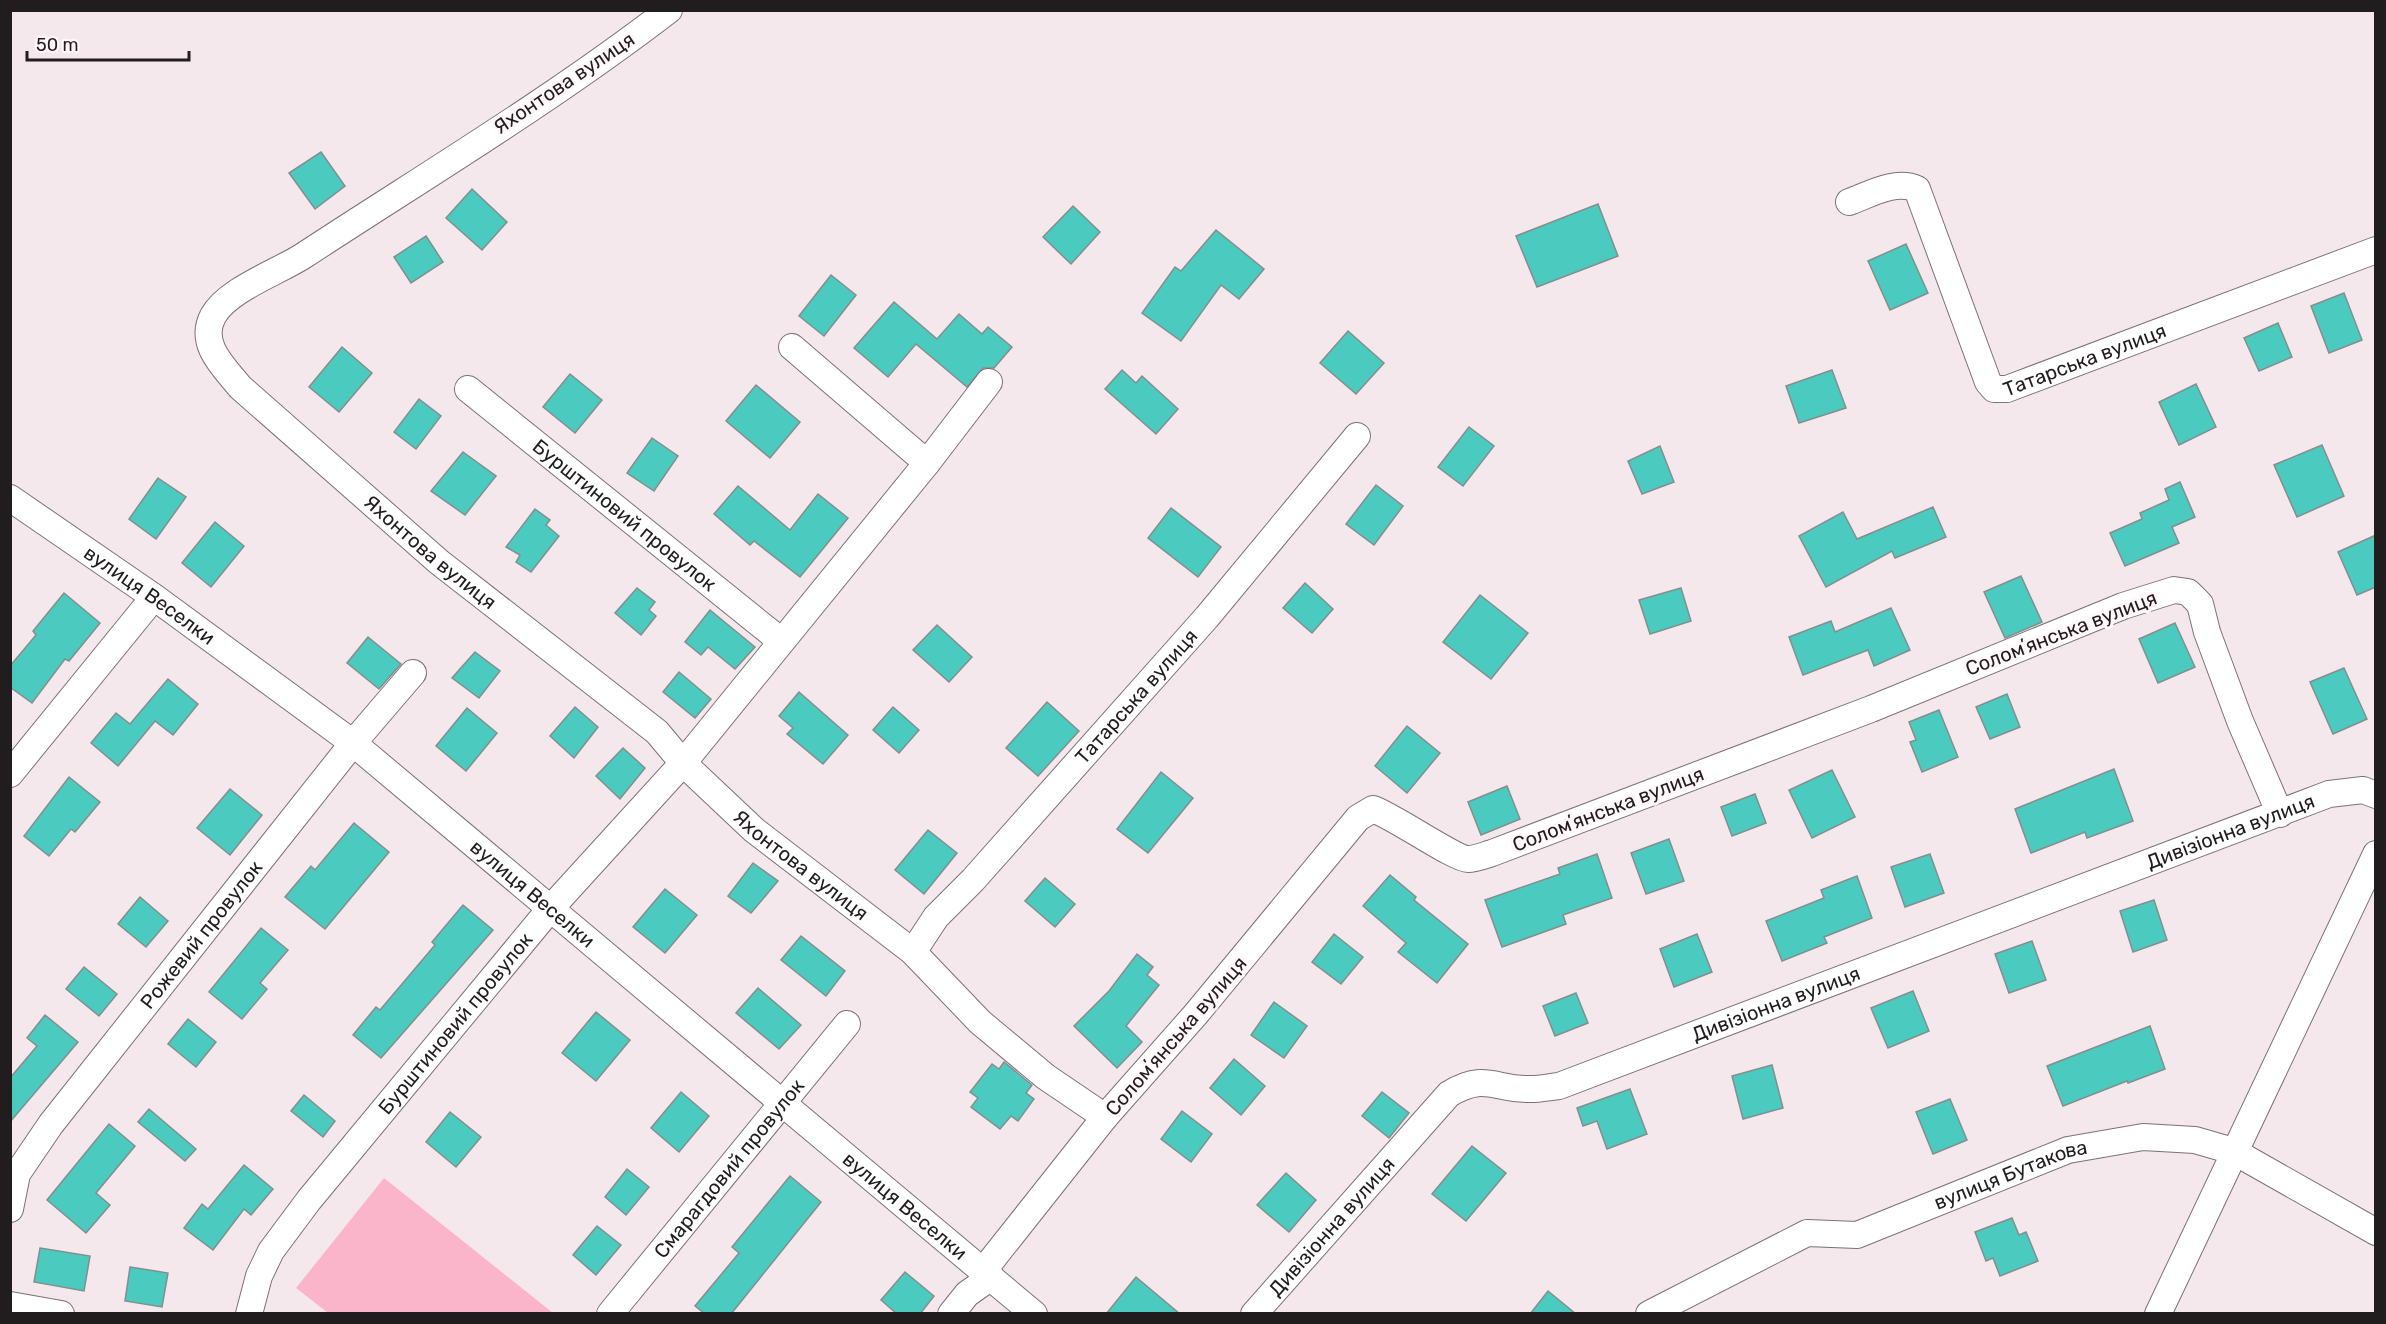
<svg xmlns="http://www.w3.org/2000/svg" width="2386" height="1324" font-family="Rubik,sans-serif">
	<style>
		.park { fill: #fbb5ca }
		.building { fill: #4bcabf; stroke: #828f8d; stroke-width: 1.5 }
		.lines { fill: none; stroke-linecap: round; stroke-linejoin: round }
		.minor-casing { stroke: #7c7174; stroke-width: 28 }
		.minor { stroke: #fff; stroke-width: 26 }
		.labels { text-anchor: middle; dominant-baseline: central; stroke-width: 6; stroke-linejoin: round; paint-order: stroke }
		.street-label { font-size: 20px; fill: #211c1d; stroke: #fff7f9 }
	</style>
	<rect width="100%" height="100%" fill="#f5e8ec"/>
	<path class="park" d="M384 1178 553 1313H328L296 1288Z"/>
	<g class="building">
		<path d="M321 152 345 186 315 209 289 173Z"/>
		<path d="M472 189 507 222 482 250 446 218Z"/>
		<path d="M1598 204 1618 256 1537 287 1516 236Z"/>
		<path d="M1073 206 1100 232 1071 264 1043 237Z"/>
		<path d="M1216 230 1264 269 1239 299 1221 285 1181 341 1142 313 1175 267 1181 271Z"/>
		<path d="M426 236 443 262 411 283 394 257Z"/>
		<path d="M1906 244 1928 293 1890 310 1868 261Z"/>
		<path d="M831 275 856 295 824 336 799 316Z"/>
		<path d="M2344 293 2362 340 2329 353 2311 306Z"/>
		<path d="M894 302 937 339 959 314 982 334 988 327 1012 347 994 368H983L967 387 916 344 888 377 854 348Z"/>
		<path d="M2278 323 2292 357 2259 371 2244 338Z"/>
		<path d="M1348 331 1384 363 1356 394 1320 363Z"/>
		<path d="M342 347 372 373 339 412 309 387Z"/>
		<path d="M1122 370 1136 383 1142 376 1178 409 1156 434 1105 389Z"/>
		<path d="M1832 370 1846 408 1799 423 1786 386Z"/>
		<path d="M570 374 602 400 575 433 543 407Z"/>
		<path d="M2196 384 2216 427 2179 445 2159 402Z"/>
		<path d="M756 385 800 422 770 458 726 421Z"/>
		<path d="M419 399 441 416 416 449 394 432Z"/>
		<path d="M1469 427 1494 446 1463 486 1438 467Z"/>
		<path d="M652 438 678 456 654 491 627 473Z"/>
		<path d="M2322 445 2344 496 2297 517 2274 465Z"/>
		<path d="M1660 446 1674 482 1642 494 1628 461Z"/>
		<path d="M463 452 496 476 465 515 431 491Z"/>
		<path d="M158 478 186 497 156 539 129 519Z"/>
		<path d="M2180 482 2195 517 2172 527 2179 543 2125 566 2110 533 2142 519 2140 513 2169 500 2165 489Z"/>
		<path d="M1376 485 1403 506 1374 545 1346 524Z"/>
		<path d="M738 486 790 530 818 494 848 518 800 577 754 541 750 545 714 514Z"/>
		<path d="M1933 507 1946 537 1895 558 1892 551 1826 587 1799 536 1843 512 1857 539Z"/>
		<path d="M1171 508 1221 547 1198 577 1148 538Z"/>
		<path d="M535 509 550 520 546 525 559 536 531 572 516 562 520 555 506 547Z"/>
		<path d="M215 522 244 546 211 587 182 563Z"/>
		<path d="M2376 535V587L2357 595 2338 552Z"/>
		<path d="M2021 576 2042 622 2005 638 1984 592Z"/>
		<path d="M1305 583 1333 609 1312 633 1283 608Z"/>
		<path d="M637 588 655 602 649 610 656 616 641 635 615 613Z"/>
		<path d="M1681 588 1691 621 1650 634 1639 600Z"/>
		<path d="M64 593 100 623 69 661 65 659 32 703 10 687V666L36 635 33 631Z"/>
		<path d="M1480 595 1528 633 1491 679 1443 642Z"/>
		<path d="M1891 608 1910 650 1874 666 1868 650 1803 675 1789 637 1831 621 1835 632Z"/>
		<path d="M710 610 755 647 735 669 708 647 701 655 685 642Z"/>
		<path d="M2175 623 2195 667 2158 683 2139 639Z"/>
		<path d="M937 625 972 657 949 682 913 650Z"/>
		<path d="M368 637 401 664 379 689 347 663Z"/>
		<path d="M475 652 500 671 479 698 452 678Z"/>
		<path d="M2344 668 2367 719 2333 734 2310 682Z"/>
		<path d="M679 672 711 699 695 718 663 692Z"/>
		<path d="M168 679 198 704 173 735 155 721 118 766 91 743 116 713 130 724Z"/>
		<path d="M799 692 848 735 823 764 787 734 793 728 779 716Z"/>
		<path d="M2007 694 2020 727 1990 739 1976 707Z"/>
		<path d="M1047 702 1079 731 1038 776 1006 748Z"/>
		<path d="M575 707 598 727 574 758 550 736Z"/>
		<path d="M893 707 919 730 899 753 873 730Z"/>
		<path d="M467 708 497 733 466 771 436 746Z"/>
		<path d="M1939 710 1958 757 1922 772 1910 742 1916 740 1909 722Z"/>
		<path d="M1407 726 1440 753 1407 793 1375 766Z"/>
		<path d="M623 748 645 768 620 799 596 776Z"/>
		<path d="M2114 769 2133 821 2087 838 2085 832 2031 853 2015 809Z"/>
		<path d="M1832 770 1855 817 1812 838 1789 790Z"/>
		<path d="M1161 772 1193 798 1148 853 1117 829Z"/>
		<path d="M69 777 100 802 75 832 71 829 49 856 24 836Z"/>
		<path d="M1507 786 1520 819 1481 835 1468 802Z"/>
		<path d="M230 789 262 815 230 855 197 828Z"/>
		<path d="M1755 794 1766 823 1732 836 1721 807Z"/>
		<path d="M354 823 389 852 325 929 285 897 311 866 315 870Z"/>
		<path d="M928 830 957 853 924 894 895 870Z"/>
		<path d="M1669 839 1684 881 1646 894 1631 853Z"/>
		<path d="M1597 854 1612 898 1563 915 1566 924 1502 947 1485 900 1560 874 1558 868Z"/>
		<path d="M1930 854 1944 893 1905 907 1891 867Z"/>
		<path d="M753 863 778 881 751 913 728 896Z"/>
		<path d="M1390 875 1416 897 1414 900 1468 944 1437 983 1398 952 1406 943 1363 906Z"/>
		<path d="M1857 876 1872 918 1824 937 1827 943 1782 961 1766 921 1824 898 1821 890Z"/>
		<path d="M1045 878 1075 904 1055 927 1025 901Z"/>
		<path d="M665 889 697 915 665 953 633 927Z"/>
		<path d="M140 897 168 921 146 947 118 924Z"/>
		<path d="M2154 900 2167 940 2133 952 2120 911Z"/>
		<path d="M463 905 493 930 381 1058 353 1035 376 1007 380 1010 435 945 432 942Z"/>
		<path d="M261 928 288 950 260 983 267 989 242 1019 209 992Z"/>
		<path d="M1334 934 1363 957 1341 984 1312 962Z"/>
		<path d="M1697 934 1712 972 1674 987 1660 949Z"/>
		<path d="M801 936 845 971 826 996 781 960Z"/>
		<path d="M2032 941 2046 980 2009 993 1995 954Z"/>
		<path d="M1137 954 1153 967 1147 975 1159 985 1126 1026 1142 1042 1117 1068 1074 1026 1109 991Z"/>
		<path d="M84 967 117 994 99 1016 66 989Z"/>
		<path d="M758 988 801 1025 779 1049 736 1013Z"/>
		<path d="M1913 991 1929 1031 1888 1048 1871 1008Z"/>
		<path d="M1576 993 1588 1023 1555 1036 1543 1006Z"/>
		<path d="M1274 1002 1307 1026 1284 1058 1251 1035Z"/>
		<path d="M596 1012 630 1040 596 1081 562 1053Z"/>
		<path d="M45 1015 78 1042 10 1122V1078L37 1046 27 1038Z"/>
		<path d="M188 1019 216 1042 196 1067 168 1044Z"/>
		<path d="M2150 1026 2165 1069 2128 1083 2127 1081 2063 1106 2047 1066Z"/>
		<path d="M1234 1059 1265 1086 1241 1115 1210 1088Z"/>
		<path d="M1004 1062 1032 1085 1026 1093 1034 1099 1018 1121 1011 1116 1000 1129 971 1107 978 1098 970 1092 992 1064 999 1069Z"/>
		<path d="M1772 1065 1783 1108 1743 1119 1732 1076Z"/>
		<path d="M1630 1089 1647 1134 1607 1149 1597 1121 1583 1126 1577 1108Z"/>
		<path d="M681 1092 709 1116 679 1152 651 1128Z"/>
		<path d="M1382 1092 1409 1113 1389 1138 1362 1116Z"/>
		<path d="M304 1095 335 1121 323 1137 291 1111Z"/>
		<path d="M1950 1099 1967 1140 1933 1154 1916 1112Z"/>
		<path d="M149 1109 196 1149 185 1161 138 1122Z"/>
		<path d="M1182 1111 1212 1134 1191 1162 1161 1139Z"/>
		<path d="M450 1112 481 1137 456 1167 426 1142Z"/>
		<path d="M109 1124 135 1146 96 1193 110 1205 86 1233 47 1200Z"/>
		<path d="M1472 1146 1506 1173 1466 1221 1432 1194Z"/>
		<path d="M244 1165 273 1189 251 1215 244 1209 213 1250 184 1228 202 1204 208 1209Z"/>
		<path d="M627 1169 649 1187 626 1215 605 1197Z"/>
		<path d="M1286 1173 1316 1200 1289 1232 1257 1205Z"/>
		<path d="M790 1176 821 1202 731 1314H705L695 1306 739 1253 732 1247Z"/>
		<path d="M2012 1218 2019 1235 2026 1232 2038 1261 2000 1276 1993 1258 1986 1261 1975 1232Z"/>
		<path d="M597 1226 621 1245 596 1275 573 1255Z"/>
		<path d="M40 1248 90 1256 84 1291 34 1282Z"/>
		<path d="M130 1267 168 1273 162 1307 125 1301Z"/>
		<path d="M905 1272 934 1296 920 1314H897L881 1300Z"/>
		<path d="M1136 1277 1180 1314H1106Z"/>
		<path d="M1548 1291 1576 1314H1530Z"/>
	</g>
	<g class="lines">
		<g class="minor-casing">
			<g id="minor">
				<path id="s1" d="M669 10C552 100 425 176 303 256 278 272 227 290 213 316 198 344 224 367 240 387L439 562 657 732 683 763 754 830 913 952 980 1022 1046 1077 1105 1117"/>
				<path id="s2" d="M1849 202C1869 195 1895 179 1917 189L1988 382 1994 389H2007L2376 250"/>
				<path d="M792 347 927 463"/>
				<path id="s3" d="M468 389 781 641"/>
				<path id="s4" d="M10 498 154 597 353 743 1034 1314"/>
				<path d="M10 774 154 597"/>
				<path id="s5" d="M913 952 936 917 973 880 1207 617 1357 436"/>
				<path id="s6" d="M10 1209 17 1174 51 1124 353 743 413 673"/>
				<path d="M983 1271 1105 1117 1196 1014 1358 818 1373 809C1395 817 1455 859 1468 859 1476 859 1485 855 1492 853L1871 709 2123 606 2174 590 2188 592 2200 604 2207 632 2240 721 2280 814"/>
				<path d="M10 1305 61 1314"/>
				<path id="s7" d="M249 1314 259 1276 271 1251 309 1200 550 909 683 763 927 463 989 382"/>
				<path id="s8" d="M610 1314 847 1024"/>
				<path d="M951 1314 967 1294 991 1277"/>
				<path id="s9" d="M1254 1314 1449 1094C1485 1072 1495 1090 1530 1089 1540 1089 1549 1087 1559 1086L2329 794 2363 790 2376 795"/>
				<path id="s10" d="M1649 1314 1807 1233 1857 1235 2068 1150 2143 1137 2195 1140 2233 1151 2376 1232"/>
				<path d="M2158 1314 2376 854"/>
			</g>
		</g>
		<use href="#minor" class="minor"/>
	</g>
	<g class="labels">
		<g class="street-label">
			<text transform="translate(564 83) rotate(-34)">Яхонтова вулиця</text>
			<text stroke="none"><textPath href="#s2" startOffset="382">Татарська вулиця</textPath></text>
			<text stroke="none"><textPath href="#s3" startOffset="201">Бурштиновий провулок</textPath></text>
			<text stroke="none"><textPath href="#s1" startOffset="884">Яхонтова вулиця</textPath></text>
			<text stroke="none"><textPath href="#s4" startOffset="170">вулиця Веселки</textPath></text>
			<text transform="translate(2061 633) rotate(-21)">Соломʼянська вулиця</text>
			<text stroke="none"><textPath href="#s5" startOffset="340">Татарська вулиця</textPath></text>
			<text transform="translate(1608 809) rotate(-21)">Соломʼянська вулиця</text>
			<text stroke="none"><textPath href="#s9" startOffset="1125">Дивізіонна вулиця</textPath></text>
			<text stroke="none"><textPath href="#s1" startOffset="1370">Яхонтова вулиця</textPath></text>
			<text stroke="none"><textPath href="#s4" startOffset="656">вулиця Веселки</textPath></text>
			<text stroke="none"><textPath href="#s6" startOffset="338">Рожевий провулок</textPath></text>
			<text stroke="none"><textPath href="#s9" startOffset="639">Дивізіонна вулиця</textPath></text>
			<text stroke="none"><textPath href="#s7" startOffset="360">Бурштиновий провулок</textPath></text>
			<text transform="translate(1176 1036) rotate(-49)">Соломʼянська вулиця</text>
			<text stroke="none"><textPath href="#s8" startOffset="188">Смарагдовий провулок</textPath></text>
			<text stroke="none"><textPath href="#s10" startOffset="393">вулиця Бутакова</textPath></text>
			<text stroke="none"><textPath href="#s4" startOffset="1142">вулиця Веселки</textPath></text>
			<text stroke="none"><textPath href="#s9" startOffset="117">Дивізіонна вулиця</textPath></text>
		</g>
	</g>
	<rect width="2386" height="1324" fill="none" stroke="#211c1d" stroke-width="24"/>
	<path d="M27 51v9h162v-9" fill="none" stroke="#211c1d" stroke-width="3"/>
	<text x="36" y="51" font-size="18" fill="#211c1d" stroke="#fff7f9" stroke-width="4.5" paint-order="stroke">50 m</text>
</svg>
